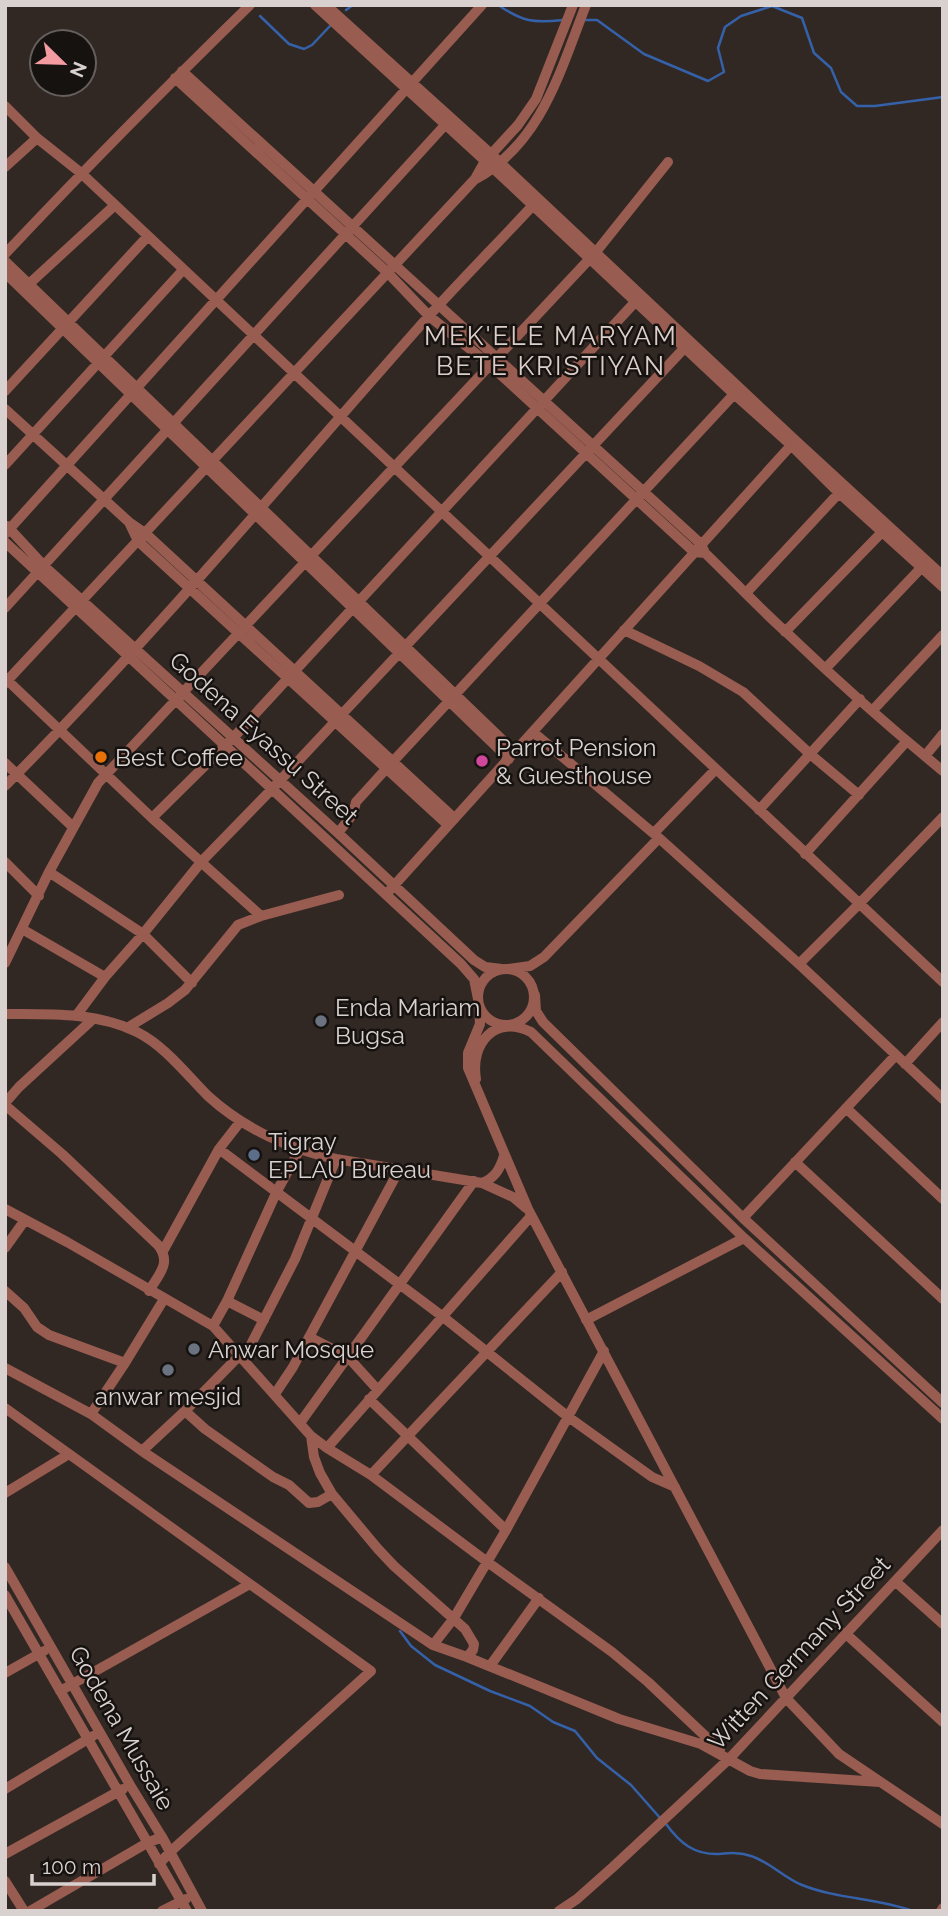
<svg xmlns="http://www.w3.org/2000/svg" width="948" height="1916" font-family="Raleway,sans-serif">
  <rect width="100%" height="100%" fill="#312824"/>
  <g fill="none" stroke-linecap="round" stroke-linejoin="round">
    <path stroke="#3561a9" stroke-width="2.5" d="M498,5C523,22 533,23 563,20
      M346,10L353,5
      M260,16L289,44L304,49L312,45L330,26
      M584,20H597L644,54L708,81L724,72L718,48L725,27L741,16L772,6L802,18L814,53L831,68L841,92L857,106H875L943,97
      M400,1631L411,1646L435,1665L490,1691L530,1706L553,1722L575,1731L597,1758L631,1785L661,1819
      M666,1824C680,1843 694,1855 719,1854C730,1853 740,1852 751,1856C770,1862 784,1878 802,1885C837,1899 877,1898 913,1911"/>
    <path stroke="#995c50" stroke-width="10" d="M315,5L494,169L734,394L791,445L839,493L943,587
      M326,5L491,154L796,441L943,576
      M182,71L701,544L705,553C732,579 758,607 786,632C836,680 889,727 943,771
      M175,78L388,273L429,316L490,365L694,552L705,553
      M5,106L37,138L81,173L943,982
      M5,167L37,138
      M476,179C542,142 560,71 586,5
      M5,254C85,169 167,86 250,5
      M5,261L515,752
      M5,273L509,759
      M29,284L115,205
      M5,391L148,236
      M5,409L129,522L145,533L454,818L448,825L138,541L129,522
      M5,465L183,270
      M7,526L44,566L338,833L474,960L485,967L502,969
      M5,534L482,5
      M5,542L461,964L474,979L478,999
      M746,593L839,493
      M5,608L445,125
      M624,630L699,666L743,692L810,754L859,795
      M785,632L885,529
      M826,668L922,567
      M5,678L152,818L261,916
      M5,683L475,179L485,161L518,125L536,99L573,5
      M873,710L943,635
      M533,732L659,838L799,964L943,1099
      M925,756L943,734
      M5,763L73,827
      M5,786C153,637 288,475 427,318C463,278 500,241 536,202
      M759,810L860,699
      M152,818L233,738L636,301
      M338,833L353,814L356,802L386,769L737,391
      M654,833L716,769
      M805,854L906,742
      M5,862L39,896
      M49,872L143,934L192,983
      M390,890L795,441
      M22,929L105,977
      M5,963L49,872L98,783L596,252L668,162
      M799,964L859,904L943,817
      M478 997a28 28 0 1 1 56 0a28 28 0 1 1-56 0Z
      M508,969L530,966L544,957L659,838
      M535,995L536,1011L543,1022L743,1218L943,1403
      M479,1005L480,1024L468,1053V1068L528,1209L786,1698L839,1754L943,1824
      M5,1014C49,1014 96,1012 137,1032C165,1046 186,1074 208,1096C243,1128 290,1150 336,1159L482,1183L513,1197L526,1208
      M76,1016L105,977L143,934L202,861L272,789L690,342
      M127,1028L168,1003L185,990L238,925L261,916L339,895
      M905,1064L943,1022
      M476,1079C470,1043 495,1014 531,1032L744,1238L943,1419
      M5,1103L19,1087L93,1019
      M5,1105L62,1154L158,1245C172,1263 159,1274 149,1291
      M846,1108L943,1199
      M219,1149L442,1316L567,1416L652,1477L675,1487
      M795,1162L943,1299
      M482,1183C495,1178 500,1169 504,1156
      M5,1209L67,1242L213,1326L311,1436L327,1448L371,1475L486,1561L612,1652L648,1682L720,1750
      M743,1218L896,1055
      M5,1248L25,1220
      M163,1251L219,1149L240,1122
      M5,1291L24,1308L37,1327L49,1335L125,1363
      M227,1301L264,1320
      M586,1320L744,1238
      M213,1326L227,1301L277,1191L300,1149
      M309,1337L348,1357L377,1389
      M243,1360L295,1259L336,1159
      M5,1368L91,1414L142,1451L433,1645L467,1657L619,1719L701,1744L750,1771L760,1774L880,1782
      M275,1394L293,1367L399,1170
      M369,1399L506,1530
      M5,1408L371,1671L170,1852L159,1864
      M185,1411L205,1429L273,1477L289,1485L309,1503L318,1502L332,1494
      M91,1414L125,1363L164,1299
      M300,1423L474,1181
      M311,1436L314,1457L320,1473L332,1494L378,1549L394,1566L465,1629L474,1644L473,1650L467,1657
      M327,1448L531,1216
      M142,1451L185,1411L239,1356
      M371,1475L562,1272
      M5,1493L69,1454
      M5,1567L130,1785L162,1837L202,1911
      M895,1581L943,1624
      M5,1595L187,1911
      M845,1633L943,1722
      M433,1645L454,1618L506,1530L604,1351
      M490,1666L539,1598
      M5,1673L44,1651
      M60,1691L250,1584
      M5,1789L93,1736
      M5,1854L123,1789
      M5,1881L24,1911
      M30,1911L147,1843L162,1837
      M162,1911L186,1899
      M559,1911L577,1899L613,1867L729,1759L943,1530
      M941,1911L943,1908"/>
  </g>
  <circle fill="#e8710a" stroke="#161210" stroke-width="2.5" cx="101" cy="757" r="7"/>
  <circle fill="#d1479c" stroke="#161210" stroke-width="2.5" cx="482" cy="761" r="7"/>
  <g fill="#6b7280" stroke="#161210" stroke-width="2.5">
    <circle cx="321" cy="1021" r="7"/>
    <circle cx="194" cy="1349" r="7"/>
    <circle cx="168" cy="1370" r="7"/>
  </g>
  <circle fill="#5c6f8a" stroke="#161210" stroke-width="2.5" cx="254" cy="1155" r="7"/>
  <g text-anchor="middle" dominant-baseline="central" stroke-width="5" stroke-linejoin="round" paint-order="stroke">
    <g font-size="24" fill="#d8d1cf" stroke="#161210">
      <text transform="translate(264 738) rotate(42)">Godena Eyassu Street</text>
      <text transform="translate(799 1653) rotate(-47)">Witten Germany Street</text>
      <text transform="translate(122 1728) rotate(60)">Godena Mussaie</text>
    </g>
    <g font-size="24" fill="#d8d1cf" stroke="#161210" text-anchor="start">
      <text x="496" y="747">Parrot Pension<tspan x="496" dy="28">&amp; Guesthouse</tspan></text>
      <text x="115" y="757">Best Coffee</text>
      <text x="335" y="1007">Enda Mariam<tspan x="335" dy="28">Bugsa</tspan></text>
      <text x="268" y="1141">Tigray<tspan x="268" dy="28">EPLAU Bureau</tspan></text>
      <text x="208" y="1349">Anwar Mosque</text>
      <text x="168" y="1396" text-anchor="middle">anwar mesjid</text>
    </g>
    <g font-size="26" letter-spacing="2" fill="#dbcec9" stroke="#161210">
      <text x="551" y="336">MEK'ELE MARYAM<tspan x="551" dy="30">BETE KRISTIYAN</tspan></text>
    </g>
  </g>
  <rect width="948" height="1916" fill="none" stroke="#d8d1cf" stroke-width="14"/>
  <g transform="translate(63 63) rotate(113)"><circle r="33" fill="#161210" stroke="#645e5c" stroke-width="2"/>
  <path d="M0-5L12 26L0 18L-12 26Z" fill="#f49aa1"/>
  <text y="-10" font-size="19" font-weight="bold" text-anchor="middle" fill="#d8d1cf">N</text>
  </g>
  <path d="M32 1874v10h122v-10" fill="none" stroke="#d8d1cf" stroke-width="3.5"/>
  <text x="42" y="1874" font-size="21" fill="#d8d1cf" stroke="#161210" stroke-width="5" paint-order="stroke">100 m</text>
</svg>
